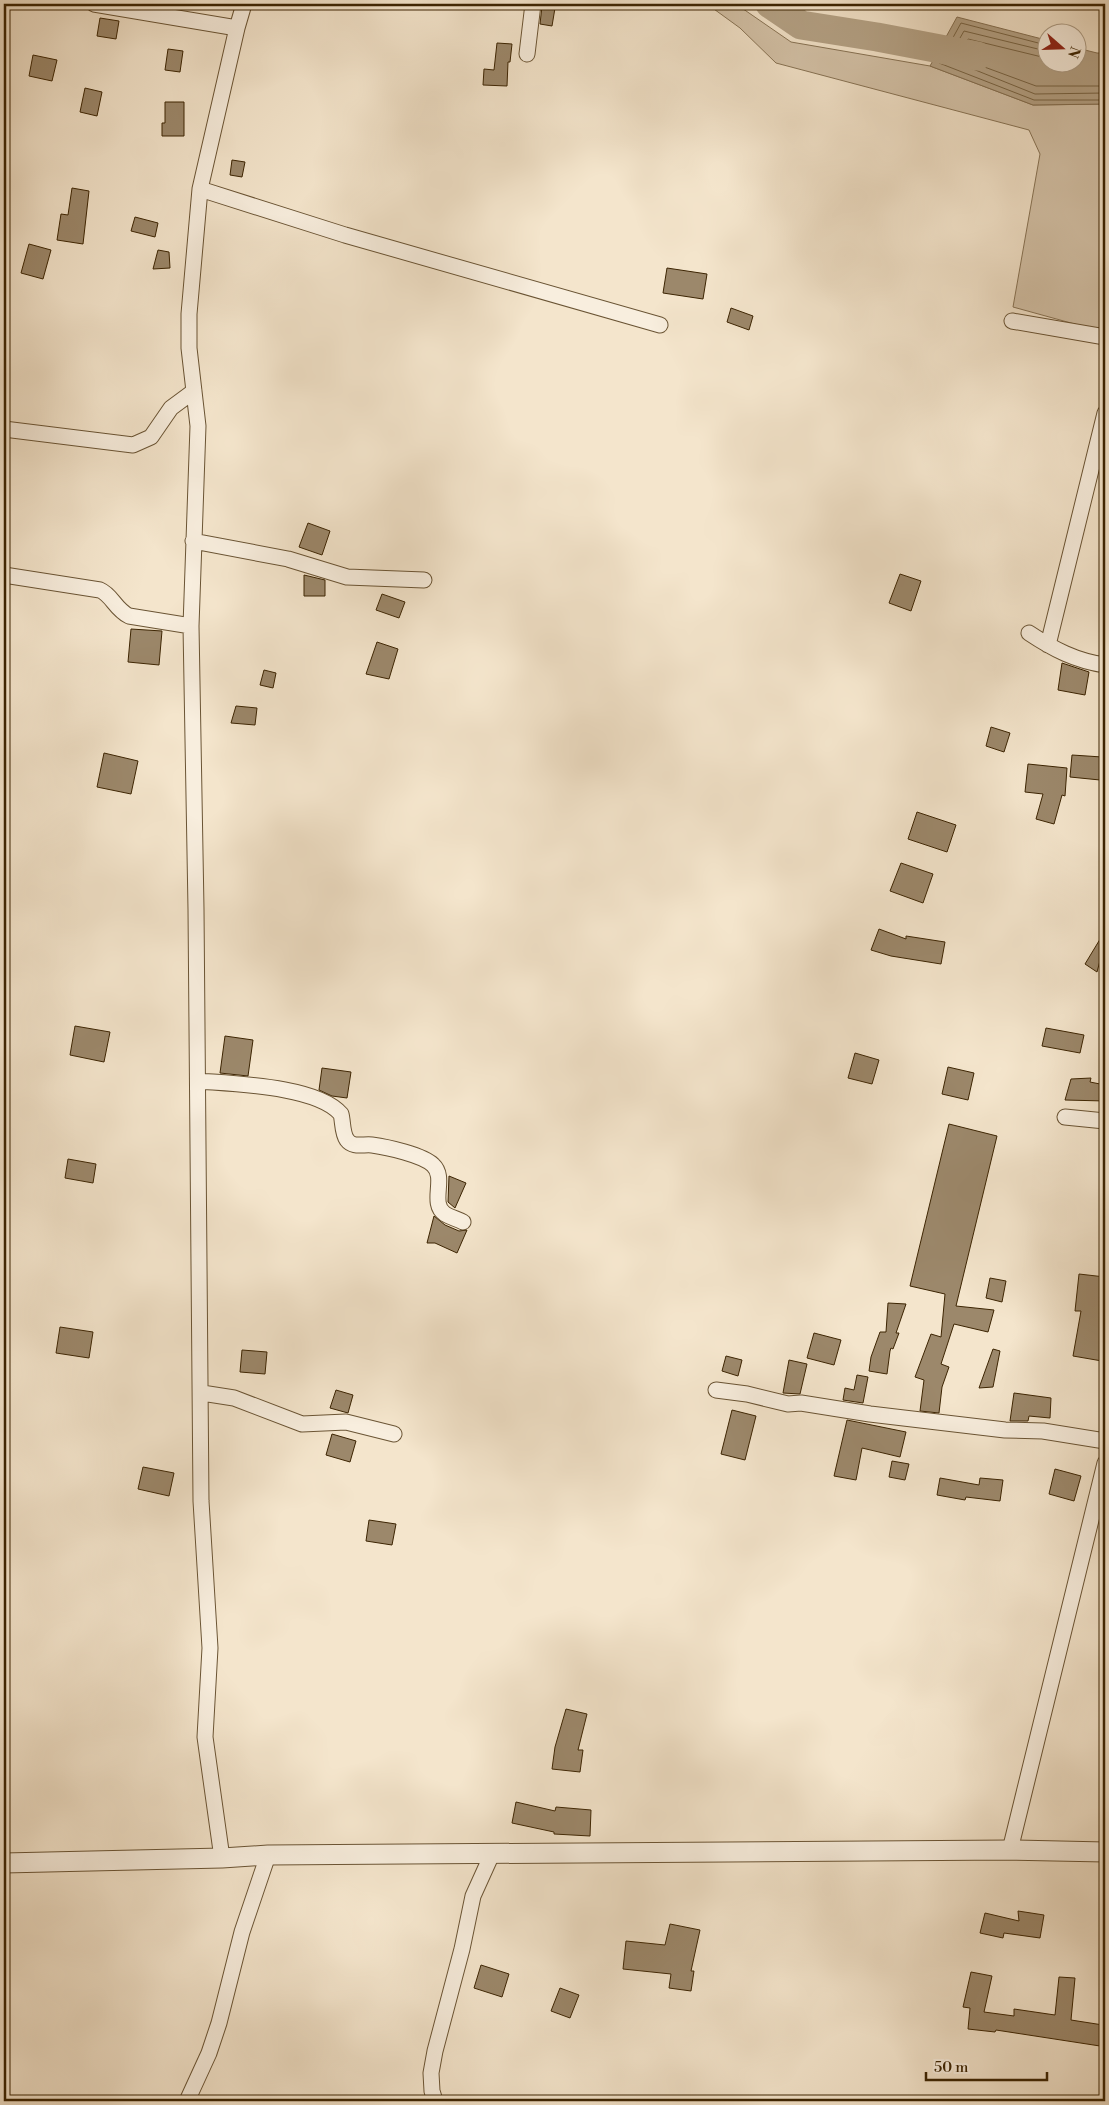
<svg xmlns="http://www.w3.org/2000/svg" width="1109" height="2105" font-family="'Libre Bodoni',serif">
  <rect width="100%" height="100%" fill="#f4e5cc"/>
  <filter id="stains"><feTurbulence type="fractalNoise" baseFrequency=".004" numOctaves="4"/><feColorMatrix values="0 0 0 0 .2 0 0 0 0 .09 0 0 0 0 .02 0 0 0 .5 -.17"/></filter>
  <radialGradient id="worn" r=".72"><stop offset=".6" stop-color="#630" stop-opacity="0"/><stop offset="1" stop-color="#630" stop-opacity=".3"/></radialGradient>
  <path fill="#d5c4aa" stroke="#887456" d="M707,4H736L791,42L930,66L1033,105L1105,104V283L1100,331L1013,307L1040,154L1029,130L776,63L740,28Z"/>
  <path fill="#b5a387" stroke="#857052" d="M957,17L1046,40V62H1076L1077,48L1097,53H1105V104L1033,105L930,66Z"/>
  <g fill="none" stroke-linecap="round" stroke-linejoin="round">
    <path stroke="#786444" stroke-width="1" d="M1046,45L961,23L939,63L1034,100H1105
      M1046,51L964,31L948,59L1035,94L1105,93
      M1046,58L968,39L958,55L960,58L1036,86H1105"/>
    <path stroke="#b5a387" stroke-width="29" d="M770,4L801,25L877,37L977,56"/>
  </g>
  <path fill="#9c886b" stroke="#3c2402" d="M542,6L555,8L552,26L540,24Z
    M100,18L119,21L116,39L97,36Z
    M497,43L512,44L510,62H508L507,86L483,85L484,69L494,70Z
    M168,49L183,51L180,72L165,70Z
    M33,55L57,60L52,81L29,76Z
    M85,88L102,92L97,116L80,112Z
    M165,102H184V136H162V123H165Z
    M232,160L245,162L242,177L230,175Z
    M72,188L89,191L83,244L57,240L61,214L68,215Z
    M135,217L158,223L155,237L131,231Z
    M29,244L51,250L43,279L21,273Z
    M158,250L169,252L170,268L153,269Z
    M667,268L707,274L703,299L663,293Z
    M731,308L753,316L749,330L727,322Z
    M308,523L330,531L322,555L299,547Z
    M900,574L921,581L911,611L889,603Z
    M304,575L325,580V596H304Z
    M382,594L405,602L399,618L376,610Z
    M131,629L162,631L159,665L128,662Z
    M377,642L398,649L389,679L366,674Z
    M1062,663L1089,672L1085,695L1058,690Z
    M264,670L276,673L273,688L260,685Z
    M236,706L257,708L255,725L231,723Z
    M991,727L1010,733L1004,752L986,746Z
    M104,753L138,761L131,794L97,787Z
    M1072,755L1102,757L1100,780L1070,777Z
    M1028,764L1067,768L1065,796L1062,795L1054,824L1036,819L1043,794L1025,792Z
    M917,812L956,825L947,852L908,839Z
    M901,863L933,874L923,903L890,891Z
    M879,929L906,939V936L945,942L941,964L891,956L871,950Z
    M1105,931V942L1097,972L1085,964Z
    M75,1026L110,1032L104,1062L70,1055Z
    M1046,1028L1084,1035L1080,1053L1042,1046Z
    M225,1036L253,1040L248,1076L220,1073Z
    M855,1053L879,1060L872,1084L848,1078Z
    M948,1067L974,1073L968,1100L942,1094Z
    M322,1068L351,1072L347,1098L332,1096L319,1090Z
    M1091,1078L1090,1082L1105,1085V1101L1065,1100L1071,1079Z
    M949,1124L997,1136L956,1306L994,1310L988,1332L954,1324L941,1364L949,1367L942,1387L939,1413L920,1411L924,1380L915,1377L931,1334L941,1337L945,1294L910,1286Z
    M68,1159L96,1164L93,1183L65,1178Z
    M449,1176L466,1183L455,1208L448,1202Z
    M434,1216L445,1225L459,1231L467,1230L457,1253L435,1243H427Z
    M1079,1274L1105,1277V1342L1102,1361L1073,1356L1081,1311H1075Z
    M990,1278L1006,1281L1002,1302L986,1298Z
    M888,1303L906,1304L896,1333H899L893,1349L891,1348L890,1351L887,1374L869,1371L871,1357L880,1332H886Z
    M60,1327L93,1332L89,1358L56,1353Z
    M814,1333L841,1340L834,1365L807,1358Z
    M993,1349L1000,1351L993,1387L979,1388Z
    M242,1350L267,1352L265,1374L240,1372Z
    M726,1356L742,1360L738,1376L722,1371Z
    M789,1360L807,1364L800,1394L783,1393Z
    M857,1375L868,1377L863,1403L843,1400L845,1388L854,1390Z
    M336,1390L353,1395L348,1413L330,1408Z
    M1014,1393L1051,1398L1050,1418L1029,1416L1028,1421H1010Z
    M732,1410L756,1416L745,1460L721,1454Z
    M847,1420L906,1432L900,1457L862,1448L856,1480L834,1476Z
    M332,1434L356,1441L350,1462L326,1455Z
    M892,1461L909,1464L905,1480L889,1477Z
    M143,1467L174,1473L169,1496L138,1489Z
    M1055,1469L1081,1476L1074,1501L1049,1494Z
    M940,1478L979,1485L980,1478L1003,1480L1000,1501L966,1497L965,1500L937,1495Z
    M369,1520L396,1524L392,1545L366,1541Z
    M566,1709L587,1714L578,1750H583L580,1772L552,1769L555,1747Z
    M516,1802L555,1811L556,1807L591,1810L590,1836L554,1834V1832L512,1823Z
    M1018,1911L1044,1915L1040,1938L1004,1933L1003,1938L980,1933L985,1913L1019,1921Z
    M670,1924L700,1930L691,1971H694L691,1991L669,1988L671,1974L623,1969L626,1941L665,1945Z
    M481,1965L509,1974L502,1997L474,1988Z
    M971,1972L992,1976L984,2012L1014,2016V2009L1055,2015L1059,1977L1075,1978L1071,2020L1103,2025L1100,2046L996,2030L995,2032L968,2029L970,2008L963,2007Z
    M560,1988L579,1995L570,2018L551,2011Z"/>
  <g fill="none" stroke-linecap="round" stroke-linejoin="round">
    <g stroke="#6a5434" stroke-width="17">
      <path id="minor" d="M94,4L237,28
        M527,54L533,4
        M200,189L345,235L660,325
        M1012,321L1105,337
        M4,429L133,445L151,437L171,408L194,391
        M193,541L288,559L347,577L424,580
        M4,575L100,590C112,595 115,609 129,616L191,626
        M1029,633C1053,649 1076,661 1105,665
        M1048,645L1105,413
        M198,1081C235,1084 317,1086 341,1114C343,1121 342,1133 347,1140C353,1148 363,1144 372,1145C387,1147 423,1155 433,1165C447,1178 429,1203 445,1214C450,1217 457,1219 463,1222
        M1065,1117L1105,1121
        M716,1390L747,1394L788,1404L801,1403L870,1414L1005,1430L1043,1431L1105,1441
        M202,1393L234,1398L302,1424L346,1422L394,1434
        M1010,1850L1105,1463
        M222,1858L205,1737L210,1648L201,1501L196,909L191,626L198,426L189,348V314L200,189L237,28L244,4
        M187,2101L209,2053L219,2023L242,1932L268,1855
        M435,2101L432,2091L431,2073L435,2051L462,1949L473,1896L492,1854"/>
    </g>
    <g stroke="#6a5434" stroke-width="21">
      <path id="tertiary" d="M4,1863L222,1858L268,1855L1010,1850L1105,1852"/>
    </g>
    <use href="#minor" stroke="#f8eede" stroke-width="15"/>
    <use href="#tertiary" stroke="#f8eede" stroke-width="19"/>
  </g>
  <rect width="1109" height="2105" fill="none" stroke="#f4e5cc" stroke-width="20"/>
  <rect x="5" y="5" width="1099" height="2095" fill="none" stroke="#3c2402" stroke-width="2.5"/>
  <rect x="10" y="10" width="1089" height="2085" fill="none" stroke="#3c2402"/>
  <g transform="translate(1062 48) rotate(110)"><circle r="24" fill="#f8eede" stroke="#ad9d86"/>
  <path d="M0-4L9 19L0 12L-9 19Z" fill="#8f2418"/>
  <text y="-8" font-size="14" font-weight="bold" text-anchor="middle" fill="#3c2402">N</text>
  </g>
  <path d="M926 2072v8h121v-8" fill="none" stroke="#3c2402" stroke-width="2.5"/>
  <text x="934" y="2072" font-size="15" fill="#3c2402" stroke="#f8eede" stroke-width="4" paint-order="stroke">50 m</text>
  <rect width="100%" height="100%" filter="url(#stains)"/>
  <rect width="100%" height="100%" fill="url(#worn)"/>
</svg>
